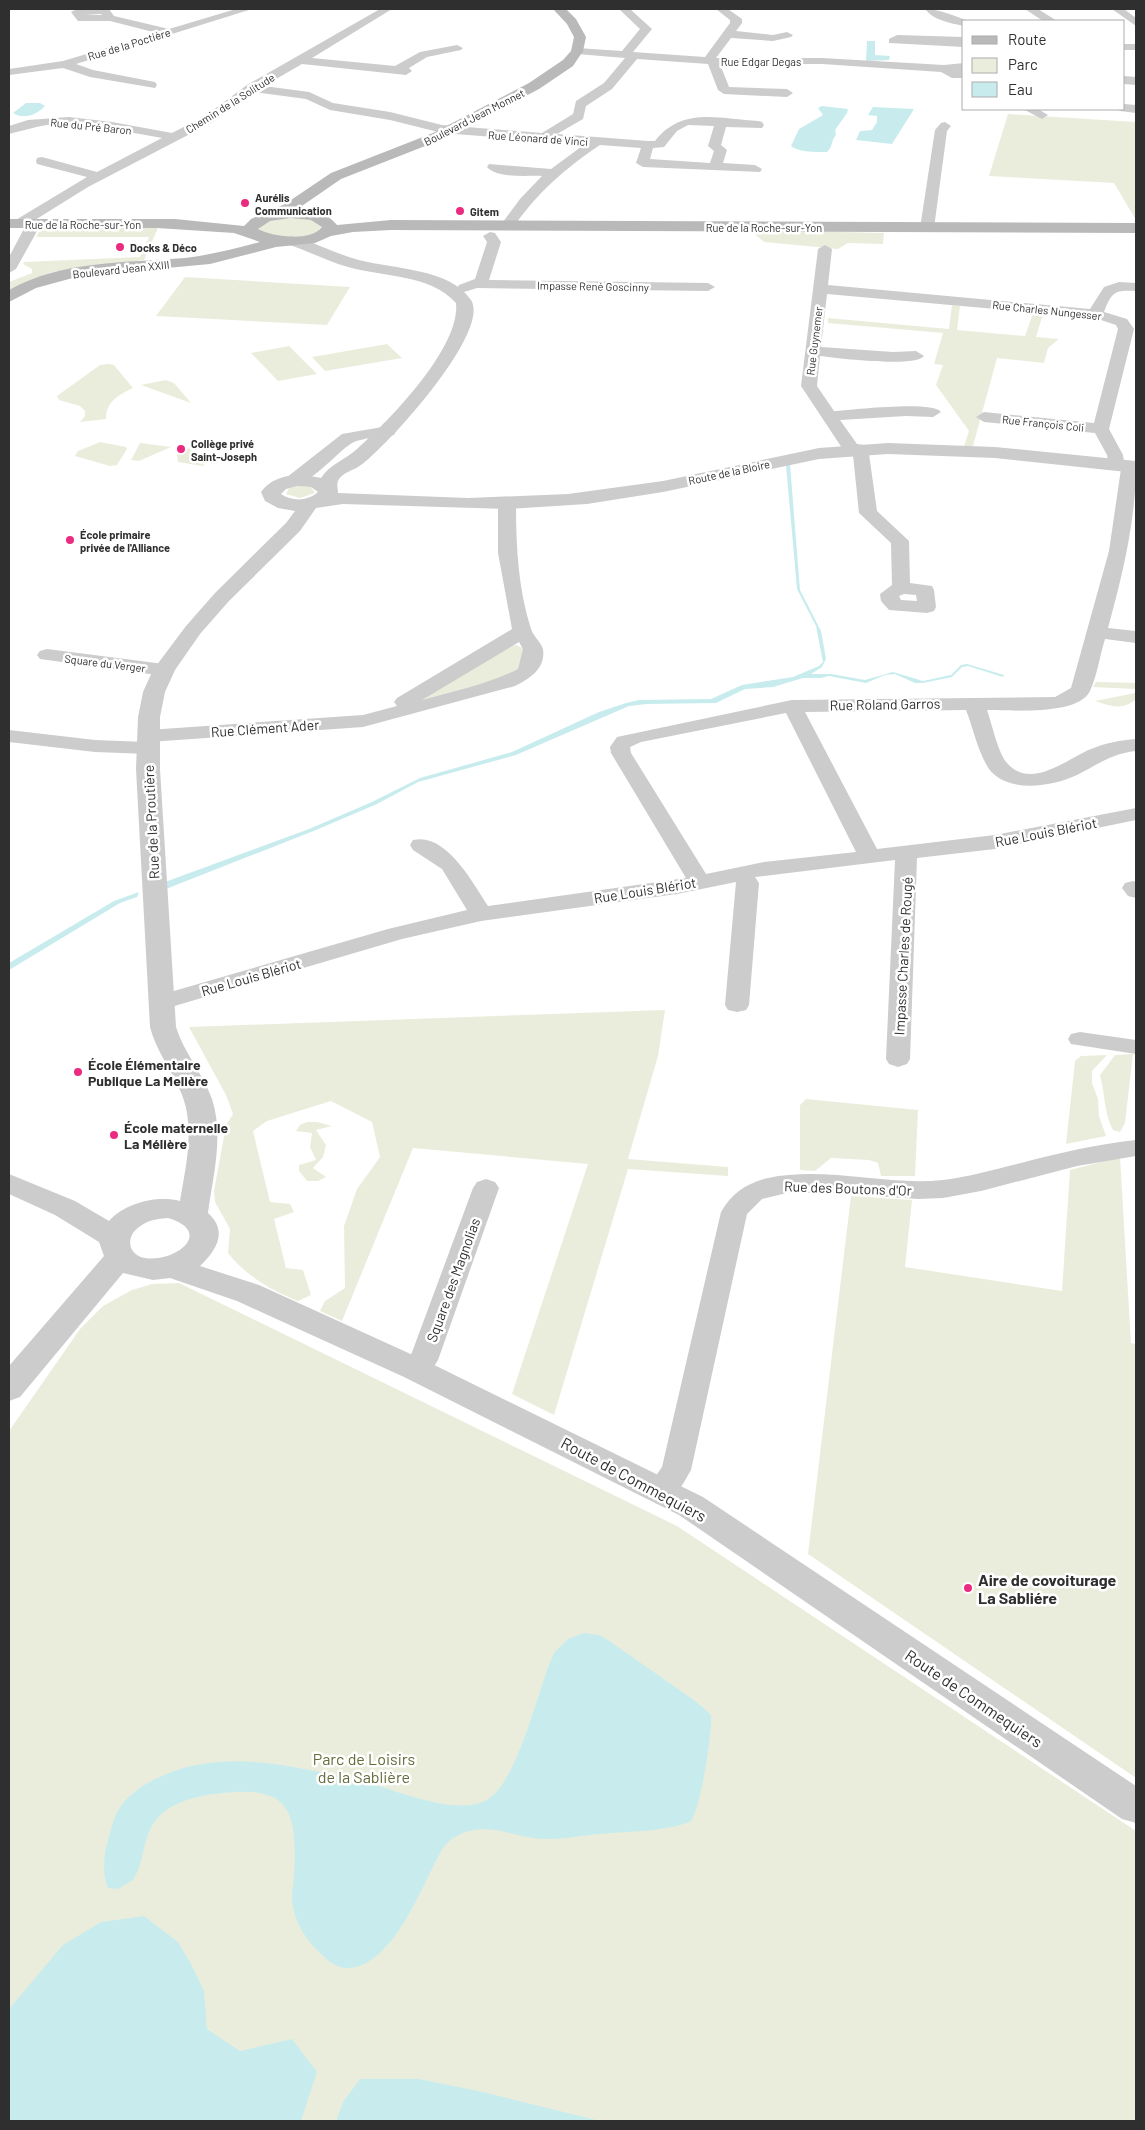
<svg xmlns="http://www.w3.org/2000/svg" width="1145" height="2130" font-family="Barlow,sans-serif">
  <rect width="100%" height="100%" fill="#fff"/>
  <path fill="#ebeddc" d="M1008,114L1136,122V220L1114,183L989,176Z
    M278,218H309L322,226L321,228C304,244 278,237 259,231V225Z
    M57,227L158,228L144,260L52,272L9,290V282L32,273V269L23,264L24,262L140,257L149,237H36L39,232Z
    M750,230L884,233L883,244L848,243L838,249L764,242Z
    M185,277L350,287L327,325L156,316Z
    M952,305L960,306L957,330L1025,336L1033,313L1043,314L1036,337L1059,339L1048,348L1044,363L997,358L973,446H964L969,431L936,385L943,365L934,364L943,333L828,323V318L949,329Z
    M387,344L402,358L325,371L312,357Z
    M289,346L317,374L278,381L251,353Z
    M109,364L114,365L133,388C118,395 106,402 106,419L80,422L85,416V411L80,406L59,400L57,396L100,365Z
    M166,380L174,383L191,403L141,385Z
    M100,442L126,447L127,449L117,465L110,466L75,456L78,451Z
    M140,443L171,447L139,461L131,460Z
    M189,448L204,465L203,466L178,462L177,454Z
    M297,486L311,487L315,493L300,498L286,494L289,488Z
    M516,645L527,650L519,671L494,684L421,700L510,646Z
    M1096,682L1136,683V699C1123,711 1110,706 1095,701L1135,693V689L1093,687Z
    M665,1010L658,1056L628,1159L728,1167V1176L628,1169L554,1415L512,1394L588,1164L413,1148L342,1321L320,1311L325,1301L345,1288L344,1226L357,1189L380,1157L372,1122L331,1101L267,1121L253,1131L270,1202L290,1204L294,1212L274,1219L286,1268L303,1270L311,1295L298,1301C271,1290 246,1276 228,1253L230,1229L215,1202L214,1191L226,1125L233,1114L226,1095L189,1027Z
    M1133,1054L1125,1123L1120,1132L1113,1130C1104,1115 1105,1093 1100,1075L1115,1055Z
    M1107,1055L1092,1071V1083L1098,1099L1099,1116L1106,1136L1066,1144L1075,1061L1081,1056Z
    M806,1099L918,1110L915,1176H881L878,1163L869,1160L831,1158L815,1171L800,1170V1105Z
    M307,1122H317L332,1126L316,1130L326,1145L323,1157L313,1168L326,1177L318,1181H307L299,1171V1165L316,1160L310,1147L312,1133L296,1131L300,1125Z
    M1120,1157L1131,1343L1136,1344V1778L808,1554L851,1196L912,1200L905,1267L1062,1291L1070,1170Z
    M179,1283L677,1526L1136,1831V2121H9V1431L80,1329L103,1306L132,1290L152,1284Z"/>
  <path fill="#c8eced" d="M867,41H875V55L890,56L889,60L866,61Z
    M26,103H40L45,106C36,115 24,120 13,113Z
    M822,106L848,109L847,113L835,130L836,135C831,140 833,147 827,152C817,152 800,153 791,146L799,129L823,115L818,108Z
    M873,107L914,109L892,144L856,140L860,131L872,130L877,122V116L868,115Z
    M790,464L800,590L821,631L826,659L822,667L811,674H831L865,680L893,672L923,681L951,675L961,665L967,664L1004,675L1003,677L968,666L962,667L952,677L923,683H915L895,674L885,675L866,683L829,676L821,678H803L773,687L745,689L716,703L647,704L629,706L516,755L418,782L377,804L316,830L166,889L165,882L309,829L372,802L420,778L512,752L599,712L626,703L639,700L711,699L742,685L793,677L819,666L823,662L816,626L797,589L786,465Z
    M139,892L137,897L120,903L9,970V963L114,901Z
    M584,1633L599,1635L608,1640L698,1703L711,1715C713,1729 700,1814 690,1822C662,1832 630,1831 601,1834C584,1835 566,1839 549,1839C517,1840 488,1819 457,1836C442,1843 437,1860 429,1875C414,1905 387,1967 348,1968C335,1969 325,1958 317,1950C303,1936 294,1920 292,1900C291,1892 294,1884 294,1876C297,1815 293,1785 223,1793C200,1795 171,1801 156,1820C142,1837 145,1862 133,1880L118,1889L108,1888C99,1867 107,1843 113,1822C121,1798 141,1785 164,1775C201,1759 243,1759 282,1765C313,1770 345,1777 375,1785C403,1793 461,1817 488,1799C519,1780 538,1687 554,1653L568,1639Z
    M144,1916L178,1942L191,1964L204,1991L207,2029L240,2051L292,2039L317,2072L301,2121H9V2009L63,1945L101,1922Z
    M360,2079H419L483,2092L600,2121H336L343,2102Z"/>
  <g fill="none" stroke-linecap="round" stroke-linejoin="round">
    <path fill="#ccc" fill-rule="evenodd" d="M77,9H109L114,16L169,29L236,9H252L76,64L93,70L155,82L157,85L155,88L90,77L63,68L9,75V69L63,61L157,33L110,21H78L71,12ZM101,14L102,15H85Z
      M380,9H392L312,58L395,66L420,52L457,45L463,48L461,50L427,57L409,68L412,71L406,75L302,64L264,86L309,92L333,103L390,112L442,125L542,133L573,114L576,101L604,83L625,58L577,54L571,51L577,48L622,51L640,29L619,9H630L652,29L633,52L705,57L730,23V20L716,9H728L742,19V23L736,31L773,35L787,32L793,35L791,37L773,41L731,38L716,58H822L944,65L964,63V78H952L941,72L822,64H720L729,87L787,89L793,93L787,97L724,94L718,90L708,64L637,59L612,89L586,106L583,119L557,134L648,141H655C682,106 720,119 758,121L762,122L764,125L762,128L726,127L721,145L727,150L723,163L755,165L762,169L760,172L643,167L636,163L641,148L600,145C565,168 536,194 512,229L507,230L500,226L520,199L542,176C527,175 498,179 487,167L489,164L551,169L585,144L442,133L390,120L330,110L306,99L254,92L213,122L88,187L35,220L41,224L16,269L9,273V257L26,225L19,228L14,227L12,224L14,221L87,177L37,164L36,161L37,158L42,157L97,172L162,138C124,131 85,122 47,125C34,127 22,131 9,134V126L28,120L69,117L112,122L172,133L205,116L247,85ZM688,125L714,126L708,146L714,151L710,163L650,159L653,148L664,147L677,131Z
      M925,9C939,9 955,16 968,21H964V26C950,23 933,20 925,9Z
      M1025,9H1038L1057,21H1043Z
      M1112,9H1124L1136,18V26Z
      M897,35L964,37V47L889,43V39Z
      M1124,44H1136V50H1124Z
      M1124,76L1136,77V85L1124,84Z
      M1124,104L1136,105V113L1120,111L1118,109H1124Z
      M1023,109H1038L1048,115L1042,119Z
      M945,122L951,126L947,131L934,228L927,232L920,228L935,130L941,123Z
      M490,232L495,233L501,242L489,280L708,283L715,287L708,291L477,288L464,292L459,291L457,288L459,285L475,279L487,242L483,236Z
      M825,245L832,249L828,285L1090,309L1104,287L1119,282L1136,283V291C1115,290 1112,291 1104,312L1127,319L1134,329L1109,429L1123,455L1124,462L1136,463C1136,520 1123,573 1108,628L1136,631V643L1105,639C1100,655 1097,676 1090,691C1078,716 1010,710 987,710C992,724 998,753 1007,763C1031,791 1068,758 1091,749C1105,743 1121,740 1136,739V751C1110,754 1099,764 1077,775C1052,787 1002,795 986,764C977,748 973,728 966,710L805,712L877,849L995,835L1136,808V820L995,849L917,858L910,1059L907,1064L898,1067L889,1064L886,1059L895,860L755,877L759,883L749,1005L746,1010L737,1012L728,1010L725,1005L736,882L677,894L481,921L402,939L171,1007L162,1009L153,1007L150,1002L153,997L388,929L467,910L442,869L413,850L410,845L413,840C446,832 473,883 488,906L686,878L611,753L610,747L617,737L792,700L1055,697L1071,688L1109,551L1121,469H1110L1107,455L1095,433L984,422L976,417L984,412L1094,423L1118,329L1116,325L1095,318L827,294L821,347L893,352L916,351L924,356C915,368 837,358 820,356L817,386L834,411C851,410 933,400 941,412L933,417L906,416L840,420L857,444L864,445L869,454L877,511L909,541L910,583L932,586L934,590L936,607L934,611L927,613L889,610L881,601L880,594L892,585L891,543L859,513L853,455L846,454L801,386L818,249ZM904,594L916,595L917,601L901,600L899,596ZM786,713L856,852L764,862L706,874L631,753L630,747L641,742Z
      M388,426L394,427L396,431L394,435C382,438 363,437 352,443C334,454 308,490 285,485L282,481L342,434Z
      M507,498L513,499L516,503C516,546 518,588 531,629C533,636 541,642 543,649C546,669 529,679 515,686L363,727L149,742L155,744L158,748L155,752L148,754L95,752L9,742V730L95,740L146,742L141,740L138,736L141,732L148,730L363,715L397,706L394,702L397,698L512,629L498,553V503L501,499ZM519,642L523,649L518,669C488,684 455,691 422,700Z
      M47,649L164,664L171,666L174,670L171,674L164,676L40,659L37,655L40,651Z
      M1133,881L1136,882V898L1128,896L1122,888L1125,883Z
      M1080,1032L1136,1040V1054L1071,1044L1068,1039L1071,1034Z
      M1136,1140V1156L1077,1166L981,1191L943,1198L918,1199L832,1193H787L762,1199L747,1214L691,1470C681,1488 673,1505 650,1498L646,1490L662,1467L721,1212C732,1193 747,1183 768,1178C826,1166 885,1186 943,1180C969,1177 995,1169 1021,1163C1059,1153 1097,1144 1136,1140Z
      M486,1179L495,1182L499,1188L438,1360C430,1374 421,1381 405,1376L400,1369L411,1355L473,1188L477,1182Z"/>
    <path fill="#ccc" fill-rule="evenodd" d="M291,236C315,242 336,254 359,260C392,269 450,268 471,300C490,330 401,429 379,449C372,455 366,462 358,467C353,470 343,473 339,479C336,484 338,488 338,493L468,498L568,494L663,481L819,448L888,443L995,447L1136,461V473L995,458L888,454L819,459L663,492L587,504L508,509L343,504L316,508L300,531L229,601L200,634L175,670L165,692L160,717V769L176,1027C184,1053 203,1074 212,1099C224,1136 213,1176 208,1213C228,1231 217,1250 200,1266L259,1285L426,1361L703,1497L1136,1786V1823L1122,1819L679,1515L404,1377L237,1301L170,1278L153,1280L123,1273L20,1397L9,1401V1366L104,1256L99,1242L55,1215L9,1194V1174L75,1201L109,1221C125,1203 157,1195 180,1201C186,1165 196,1125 180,1090C170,1068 156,1050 150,1027L136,769L138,717L143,692L153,670L186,626L215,593L286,523L295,511L278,508L265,501L261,492C274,473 301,473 321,478C330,464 345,460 357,449C389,421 461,347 456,303C430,274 383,277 348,267C326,261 307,250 286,244L283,241L286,238ZM297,486L311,487L318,492C308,501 293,502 281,494L286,489ZM168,1218C215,1232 175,1263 145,1258C128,1255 125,1237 139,1227C148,1220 157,1219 168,1218Z"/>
    <path fill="#b9b9b9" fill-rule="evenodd" d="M553,9H566L576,19L586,37L583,51L573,66L539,89L443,139L341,179L296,210C312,210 328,213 337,225L391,220L1136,223V233L391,230L353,232L331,236L315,243L276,247L210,264L80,276L36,288L9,302V290C63,260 125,263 185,258C210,255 235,249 260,242L234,233L157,228H9V219H175L244,226L251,219L285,204L331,173L433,133L529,83L563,60L571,51L574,37L567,24ZM290,218L311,220L322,227C310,242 273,237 258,229L270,221Z"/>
  </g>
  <g fill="#eb2b80" stroke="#fff" stroke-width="2">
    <circle cx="245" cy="203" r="5"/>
    <circle cx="460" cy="211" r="5"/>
    <circle cx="120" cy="247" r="5"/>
    <circle cx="181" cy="449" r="5"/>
    <circle cx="70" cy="540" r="5"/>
    <circle cx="78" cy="1072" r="5"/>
    <circle cx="114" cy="1135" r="5"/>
    <circle cx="968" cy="1588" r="5"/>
  </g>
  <g text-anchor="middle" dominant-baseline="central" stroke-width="5" stroke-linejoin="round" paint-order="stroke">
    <g font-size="11" fill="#2f2f2f" stroke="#fff">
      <text transform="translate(129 44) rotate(-17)">Rue de la Poctière</text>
      <text x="761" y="61">Rue Edgar Degas</text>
      <text transform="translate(230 103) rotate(-32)">Chemin de la Solitude</text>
      <text transform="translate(474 117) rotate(-27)">Boulevard Jean Monnet</text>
      <text transform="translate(91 126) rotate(6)">Rue du Pré Baron</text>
      <text transform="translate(538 138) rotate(4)">Rue Léonard de Vinci</text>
      <text x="83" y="224">Rue de la Roche-sur-Yon</text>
      <text x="764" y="227">Rue de la Roche-sur-Yon</text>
      <text transform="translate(121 269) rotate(-6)">Boulevard Jean XXIII</text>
      <text transform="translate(593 286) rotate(1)">Impasse René Goscinny</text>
      <text transform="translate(1047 310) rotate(6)">Rue Charles Nungesser</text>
      <text transform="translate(814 341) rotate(-83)">Rue Guynemer</text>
      <text transform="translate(1043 423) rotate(6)">Rue François Coli</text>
      <text transform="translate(729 472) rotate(-12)">Route de la Bloire</text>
      <text transform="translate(105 663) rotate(7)">Square du Verger</text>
    </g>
    <g font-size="11" font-weight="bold" fill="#2f2f2f" stroke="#fff" text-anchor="start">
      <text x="255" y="197">Aurélis<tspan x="255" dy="13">Communication</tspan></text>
      <text x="470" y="211">Gitem</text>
      <text x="130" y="247">Docks &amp; Déco</text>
      <text x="191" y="443">Collège privé<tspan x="191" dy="13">Saint-Joseph</tspan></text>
      <text x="80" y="534">École primaire<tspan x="80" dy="13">privée de l'Alliance</tspan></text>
    </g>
    <g font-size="14" fill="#2f2f2f" stroke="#fff">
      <text transform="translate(885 704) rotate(-1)">Rue Roland Garros</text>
      <text transform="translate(265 728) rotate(-4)">Rue Clément Ader</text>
      <text transform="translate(151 822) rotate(-93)">Rue de la Proutière</text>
      <text transform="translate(1046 832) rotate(-11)">Rue Louis Blériot</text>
      <text transform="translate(645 890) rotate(-9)">Rue Louis Blériot</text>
      <text transform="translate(903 956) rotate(-87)">Impasse Charles de Rougé</text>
      <text transform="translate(251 977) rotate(-16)">Rue Louis Blériot</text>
      <text transform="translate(848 1188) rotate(2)">Rue des Boutons d'Or</text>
      <text transform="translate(453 1280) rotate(-70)">Square des Magnolias</text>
    </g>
    <g font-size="14" font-weight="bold" fill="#2f2f2f" stroke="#fff" text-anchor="start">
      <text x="88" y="1064">École Élémentaire<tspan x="88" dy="16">Publique La Melière</tspan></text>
      <text x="124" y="1127">École maternelle<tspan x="124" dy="16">La Mélière</tspan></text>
    </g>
    <g font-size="16" fill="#2f2f2f" stroke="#fff">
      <text transform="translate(634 1479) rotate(28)">Route de Commequiers</text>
      <text transform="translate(974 1698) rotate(34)">Route de Commequiers</text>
    </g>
    <g font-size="16" font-weight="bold" fill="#2f2f2f" stroke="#fff" text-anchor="start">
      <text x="978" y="1579">Aire de covoiturage<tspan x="978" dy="18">La Sabliére</tspan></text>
    </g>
    <g font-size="16" fill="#646c3a" stroke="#fff">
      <text x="364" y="1758">Parc de Loisirs<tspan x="364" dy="18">de la Sablière</tspan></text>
    </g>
  </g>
  <rect width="1145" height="2130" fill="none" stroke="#2f2f2f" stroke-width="20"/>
  <rect x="962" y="20" width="162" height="90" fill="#ffffff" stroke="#acacac"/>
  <rect x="972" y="36" width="25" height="8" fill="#b9b9b9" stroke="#acacac"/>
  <text x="1008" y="45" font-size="15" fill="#2f2f2f">Route</text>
  <rect x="972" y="58" width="25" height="15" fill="#ebeddc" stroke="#acacac"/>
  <text x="1008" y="70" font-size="15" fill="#2f2f2f">Parc</text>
  <rect x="972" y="82" width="25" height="15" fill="#c8eced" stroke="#acacac"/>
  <text x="1008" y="95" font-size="15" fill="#2f2f2f">Eau</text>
</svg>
